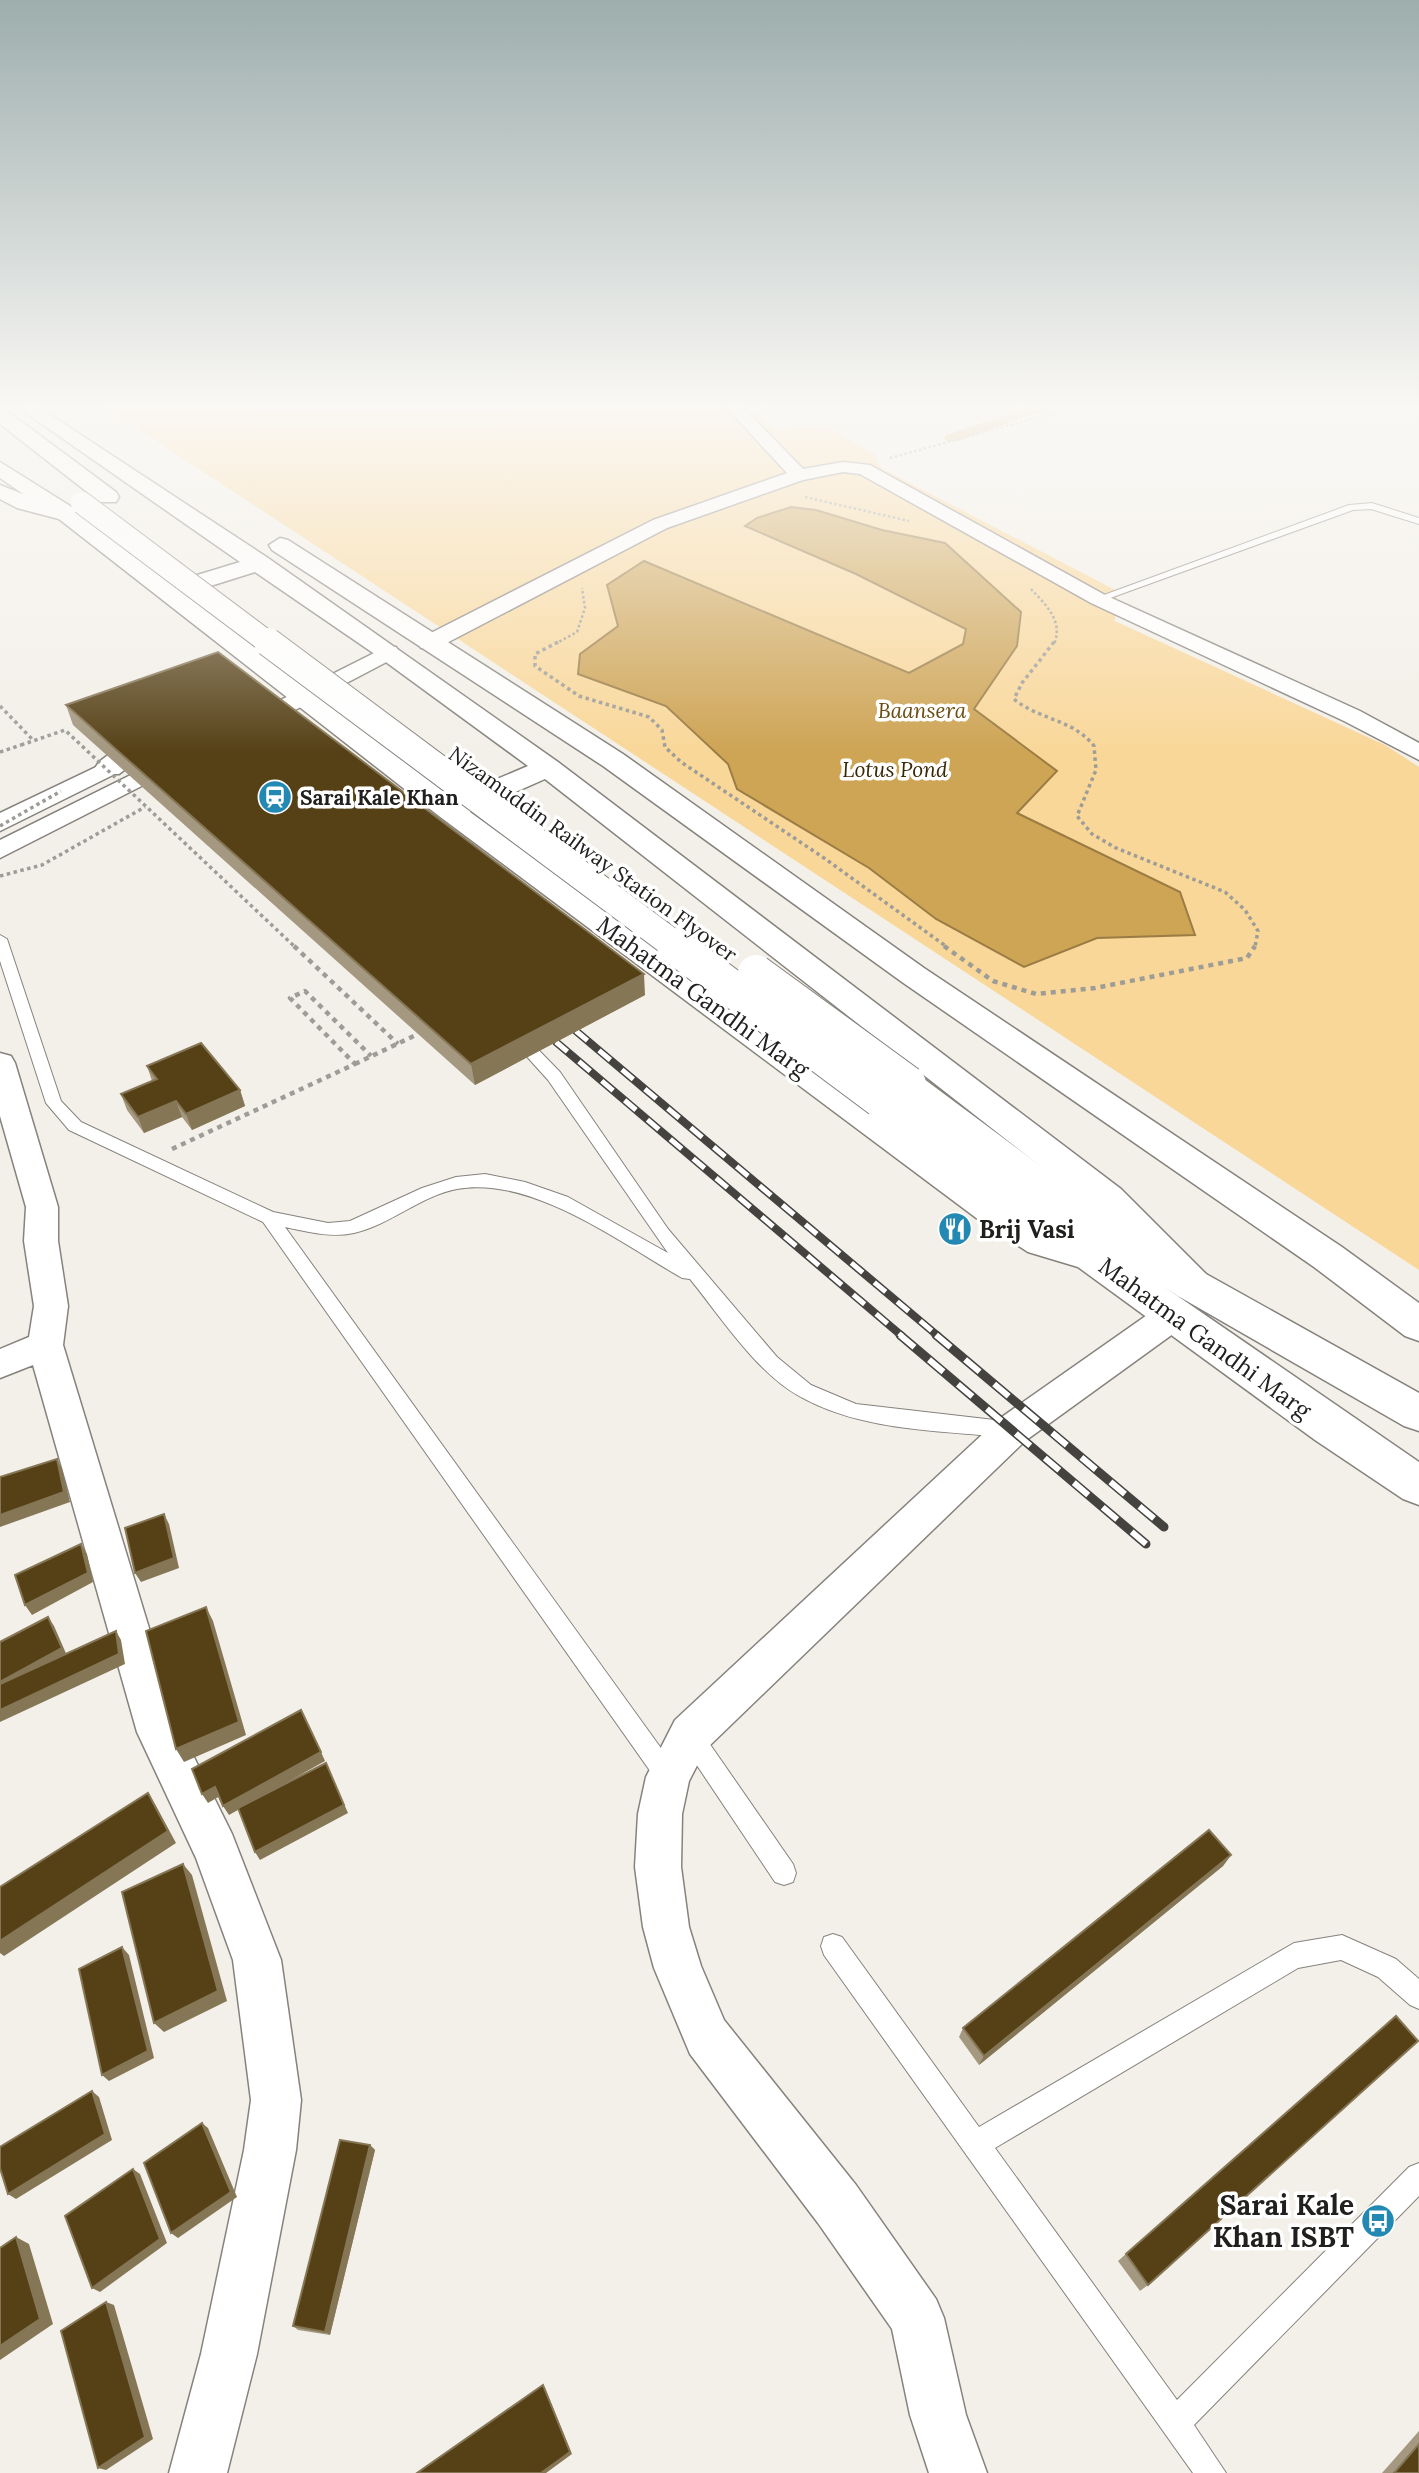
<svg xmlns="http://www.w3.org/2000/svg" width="1419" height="2473" font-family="Lora,serif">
  <rect width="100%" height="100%" fill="#f3f0e9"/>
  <path fill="#f9d799" d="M103,406H746L778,430L823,423L875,455L881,468L1117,591L1115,621L1385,745L1419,767V1270Z"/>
  <path fill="#cea455" stroke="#9a7c44" stroke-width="2" d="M791,507L816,510L882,530L945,543L1021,612L1017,646L974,709L1057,771L1017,813L1180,892L1195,935L1097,938L1024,967L936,919L869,868L737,789L728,764L666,706L578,674L580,654L618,626L607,585L644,561L909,673L963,644L966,629L856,574L745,526L757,518Z"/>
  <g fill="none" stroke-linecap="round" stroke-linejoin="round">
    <path fill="#cea455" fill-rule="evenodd" d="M1034,406H1056L958,441H946L944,438L946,435Z"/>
    <g stroke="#86827d" stroke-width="2">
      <path id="lane" d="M1372,503L1419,518V524L1371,509L1353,510L1102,601L1093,599L1349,505Z
        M0,935L7,939L61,1101L81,1122L273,1212L328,1223L350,1221L422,1188L456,1177L485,1174L525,1182L568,1197L668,1253L548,1080L511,1039L514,1035H524L560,1072L668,1229L777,1357L811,1385L856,1404L1012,1422L1019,1424L1022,1430L1019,1436L1012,1438C941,1430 862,1432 799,1396C757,1373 720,1316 690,1279L682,1278C621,1243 530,1175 457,1189C420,1196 390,1225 354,1233C331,1238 308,1232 285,1227L676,1769L680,1777L676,1785L668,1788L660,1785L263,1222L69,1130L46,1103L0,961Z
        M690,1724L698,1727L793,1864L796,1873L793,1882L784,1885L775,1882L682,1743L679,1735L682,1727Z
        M833,1934L842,1937L979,2127L1294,1943L1342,1935L1396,1959L1419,1979V2009L1410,2005L1378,1977L1341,1960L1298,1968L995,2148L1177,2400L1409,2167L1419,2163V2196L1194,2425L1226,2473H1193L824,1955L821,1946L824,1937Z"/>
    </g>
    <g stroke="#86827d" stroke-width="3">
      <path id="street" d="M725,406H742L803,469L843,462L870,465L1105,595L1360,711L1419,743V760L1344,721L1091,603L860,474L843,472L803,480L667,528L437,648H421L418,643L421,638L653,520L787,473Z
        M388,646L396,647L399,652L396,657L257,730H241L237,725L241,720Z
        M175,753L183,755L187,760L183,765L0,858V840Z
        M117,757L125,759L129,764L125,769L0,831V813Z
        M0,1053L11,1056L15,1063L58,1207V1241L68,1306L63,1345L179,1727L232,1834L281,1960L301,2100L296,2150L257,2354L227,2473H169L201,2354L244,2150L251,2100L233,1960L196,1858L137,1732L33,1365L0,1378V1349L29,1337L34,1306L24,1241L26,1207L0,1116Z
        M1172,1302L1184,1306L1189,1316L1184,1326L1025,1441L705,1750L689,1781L682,1814L681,1867L689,1927L701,1966L724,2020L856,2185L936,2299L944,2318L966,2415L987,2473H929L910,2415L892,2329L818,2223L690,2054L654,1968L643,1927L635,1867L638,1814L646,1777L675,1720L999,1419L1160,1306Z"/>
    </g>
    <g stroke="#86827d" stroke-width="3">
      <path id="primary" d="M16,406H37L268,558L558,762L1121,1189L1206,1274L1419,1393V1431L1404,1426L1178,1296L1095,1209L545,779L470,812L1009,1203L1055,1231L1105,1246L1419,1462V1505L1403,1499L1315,1440L1078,1267L1028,1252L983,1223L439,816L59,519L17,508L0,499V485L33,498L75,509L171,583L240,562ZM255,572L379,657L528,766L452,798L185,594Z
        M280,538L288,540L623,754L924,968L1342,1247L1419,1303V1341L1405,1336L1314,1267L902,982L603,766L272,550L269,545Z
        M157,723L167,725L170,731L167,737L119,774H99L95,768L99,762L147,725Z"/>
    </g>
    <g stroke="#86827d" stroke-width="3">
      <path id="highway" d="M0,409L7,411L116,492L119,497L116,502H100L0,424Z
        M0,462L75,509L78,514L75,519H59L0,478Z
        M908,1072L920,1076L1097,1208L1206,1274L1212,1285L1206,1296L1192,1300L1178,1296L1108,1252L1110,1256L1105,1266L1091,1271L1077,1266L868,1108L862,1099L868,1090C884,1086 892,1090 905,1100L891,1084L896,1076Z"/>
    </g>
    <path stroke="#9e9c97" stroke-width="2.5" stroke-dasharray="2.5 2.5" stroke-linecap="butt" d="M890,458L1080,406
      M805,497L909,521
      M1031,589C1045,604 1064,621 1054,644
      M555,644L577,632L585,608L582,588"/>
    <path stroke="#9e9c97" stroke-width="3.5" stroke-dasharray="3.5 3.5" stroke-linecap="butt" d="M558,642L535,654V666L579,696L649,717L662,730L665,747L681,762L824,858L947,947
      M1054,642L1022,683L1014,699C1039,720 1073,719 1094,746L1096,770L1077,816L1092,834L1116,848L1225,892L1245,910L1258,931L1255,947
      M0,706L34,741
      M0,752L21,745
      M0,876L42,865L145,807"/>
    <path stroke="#9e9c97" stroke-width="4.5" stroke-dasharray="5 5" stroke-linecap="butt" d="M944,946L993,981L1036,994L1095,988L1247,958L1255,946
      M355,1064L418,1034
      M172,1149L355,1064L290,998L305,991L371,1056"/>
    <use href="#lane" fill="#fff" fill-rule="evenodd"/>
    <use href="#street" fill="#fff" fill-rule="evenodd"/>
    <use href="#primary" fill="#fff" fill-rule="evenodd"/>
    <use href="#highway" fill="#fff" fill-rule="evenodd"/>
    <g stroke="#444340" stroke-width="8">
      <path id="rail-far1" d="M576,1031L938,1336
        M556,1042L902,1336"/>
    </g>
    <g stroke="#444340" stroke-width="9">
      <path id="rail" d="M900,1335L1146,1544
        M936,1335L1164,1527"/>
    </g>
    <use href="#rail-far1" stroke="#fff" stroke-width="5" stroke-dasharray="15" stroke-linecap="butt"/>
    <use href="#rail" stroke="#fff" stroke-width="6" stroke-dasharray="19" stroke-linecap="butt"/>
    <g stroke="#86827d" stroke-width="24" stroke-linecap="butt">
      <path id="highway-bridge-far2" d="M82,503L270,644"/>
    </g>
    <g stroke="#86827d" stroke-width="30" stroke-linecap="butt">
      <path id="highway-bridge-far1" d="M268,642L677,947"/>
    </g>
    <g stroke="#86827d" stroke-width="38" stroke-linecap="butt">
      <path id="highway-bridge" d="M675,946L880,1099
        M756,973L908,1084"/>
    </g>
    <path stroke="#9e9c97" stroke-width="3.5" stroke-dasharray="3.5 3.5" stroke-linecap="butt" d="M21,745L65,730L295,947
      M0,826L61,791"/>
    <path stroke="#9e9c97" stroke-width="4.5" stroke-dasharray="5 5" stroke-linecap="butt" d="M294,946L398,1044"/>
    <use href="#highway-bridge-far2" stroke="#fff" stroke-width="22"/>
    <use href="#highway-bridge-far1" stroke="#fff" stroke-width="28"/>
    <use href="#highway-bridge" stroke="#fff" stroke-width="36"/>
  </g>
  <path fill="#a49880" d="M66,705L645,995L475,1085L73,725Z
    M147,1066L240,1090L245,1106L192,1130L182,1117L144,1133L127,1110L121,1094L152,1081Z
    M1231,1855L1223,1866L979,2065L959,2037L963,2028Z
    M1384,2026L1148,2285L1140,2291L1118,2261Z
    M370,2145L375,2150L330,2335L298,2330L293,2326Z
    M1419,2431V2473H1382Z"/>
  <path fill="#857656" d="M644,974L645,995L475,1085L471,1064Z
    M240,1090L245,1106L192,1130L186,1114Z
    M176,1101L182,1117L144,1133L138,1117Z
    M57,1459L62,1469L70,1502L0,1527V1515Z
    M164,1514L169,1524L179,1568L141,1582L135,1573Z
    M81,1544L87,1554L93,1582L32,1615L25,1605Z
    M206,1607L213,1621L246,1735L184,1762L176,1749Z
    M48,1617L54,1626L68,1658L0,1692V1682Z
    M116,1631L121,1640L125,1664L0,1722V1710Z
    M321,1752L325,1761L229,1815L223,1806Z
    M326,1763L348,1813L260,1860L255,1852Z
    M215,1787L220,1796L208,1803L202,1794Z
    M148,1793L156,1806L176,1843L4,1956L0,1953V1941Z
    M1231,1855L1223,1866L979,2065L984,2056Z
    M183,1864L192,1875L227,2001L164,2032L154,2023Z
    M122,1947L129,1955L154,2058L109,2081L102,2075Z
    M92,2091L99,2097L112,2140L16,2199L8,2194Z
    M202,2123L208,2128L237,2197L178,2238L171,2233Z
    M370,2145L375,2150L330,2335L325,2332Z
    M133,2169L140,2174L167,2243L100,2292L92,2288Z
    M16,2237L29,2244L53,2324L0,2360V2346Z
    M106,2302L114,2305L153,2439L106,2470L98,2468Z
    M543,2385L545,2388L572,2454L546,2473H541Z"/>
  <path fill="#564117" stroke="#857656" stroke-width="2" d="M218,652L644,974L471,1064L66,705Z
    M201,1043L240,1090L186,1114L176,1101L138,1117L121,1094L157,1079L147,1066Z
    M57,1459L64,1492L0,1515V1477Z
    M164,1514L174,1558L135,1573L125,1528Z
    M81,1544L88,1573L25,1605L15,1575Z
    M206,1607L239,1722L176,1749L146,1631Z
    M48,1617L62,1648L0,1682V1642Z
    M116,1631L119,1654L0,1710V1684Z
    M301,1710L321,1752L223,1806L215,1787L202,1794L192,1769Z
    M326,1763L344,1805L255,1852L238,1808Z
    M148,1793L168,1831L0,1941V1887Z
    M1209,1830L1231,1855L984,2056L963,2028Z
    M183,1864L218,1991L154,2023L122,1892Z
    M122,1947L148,2051L102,2075L79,1969Z
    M1396,2016L1418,2041L1148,2285L1126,2254Z
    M92,2091L105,2134L8,2194L0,2168V2147Z
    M202,2123L231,2192L171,2233L144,2163Z
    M340,2140L370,2145L325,2332L293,2326Z
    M133,2169L160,2239L92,2288L65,2216Z
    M16,2237L40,2319L0,2346V2248Z
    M106,2302L145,2437L98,2468L61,2331Z
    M543,2385L570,2452L541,2473H417Z
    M1419,2444V2473H1394Z"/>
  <linearGradient id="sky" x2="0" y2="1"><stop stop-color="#9daead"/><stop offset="0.54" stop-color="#faf8f5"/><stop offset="1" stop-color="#faf8f5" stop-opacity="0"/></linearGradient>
  <rect width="1419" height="752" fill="url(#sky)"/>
  <defs>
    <g id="station-disc" transform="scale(1.75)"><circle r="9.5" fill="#2489b2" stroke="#fff"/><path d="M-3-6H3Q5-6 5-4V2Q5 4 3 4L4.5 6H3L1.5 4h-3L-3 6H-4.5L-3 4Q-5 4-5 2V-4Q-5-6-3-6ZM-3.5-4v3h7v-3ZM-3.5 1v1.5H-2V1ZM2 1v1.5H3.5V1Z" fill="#fff"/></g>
    <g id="restaurant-disc" transform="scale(1.75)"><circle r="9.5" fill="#2489b2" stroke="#fff"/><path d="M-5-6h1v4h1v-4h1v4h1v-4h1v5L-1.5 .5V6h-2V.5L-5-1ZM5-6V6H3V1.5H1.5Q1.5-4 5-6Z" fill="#fff"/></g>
    <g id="bus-disc" transform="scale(1.75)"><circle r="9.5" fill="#2489b2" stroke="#fff"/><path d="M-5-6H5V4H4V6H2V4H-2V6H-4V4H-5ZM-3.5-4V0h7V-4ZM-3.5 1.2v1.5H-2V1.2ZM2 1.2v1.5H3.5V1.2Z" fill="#fff"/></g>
  </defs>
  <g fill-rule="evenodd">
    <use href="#station-disc" x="275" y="797"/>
    <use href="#restaurant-disc" x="955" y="1229"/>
    <use href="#bus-disc" x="1378" y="2221"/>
  </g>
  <g text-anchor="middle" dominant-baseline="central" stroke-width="7" stroke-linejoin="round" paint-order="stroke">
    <g font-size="21" font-style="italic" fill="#6a4d10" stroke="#fff">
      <text x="922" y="710">Baansera</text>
    </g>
    <g font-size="21" font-style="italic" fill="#392804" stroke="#fff">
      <text x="895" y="769">Lotus Pond</text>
    </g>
    <g font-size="21" font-weight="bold" fill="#21201e" stroke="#fff" text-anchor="start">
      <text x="300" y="797">Sarai Kale Khan</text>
    </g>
    <g font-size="21" fill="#21201e" stroke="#fff">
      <text transform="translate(593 854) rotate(36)">Nizamuddin Railway Station Flyover</text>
    </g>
    <g font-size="24" fill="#21201e" stroke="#fff">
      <text transform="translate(703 997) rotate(36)">Mahatma Gandhi Marg</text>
      <text transform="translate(1205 1338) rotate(36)">Mahatma Gandhi Marg</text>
    </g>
    <g font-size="24" font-weight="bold" fill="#21201e" stroke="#fff" text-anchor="start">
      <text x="979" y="1229">Brij Vasi</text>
    </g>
    <g font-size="28" font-weight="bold" fill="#21201e" stroke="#fff" text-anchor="end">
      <text x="1354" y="2205">Sarai Kale<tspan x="1354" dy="32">Khan ISBT</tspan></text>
    </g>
  </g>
</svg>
